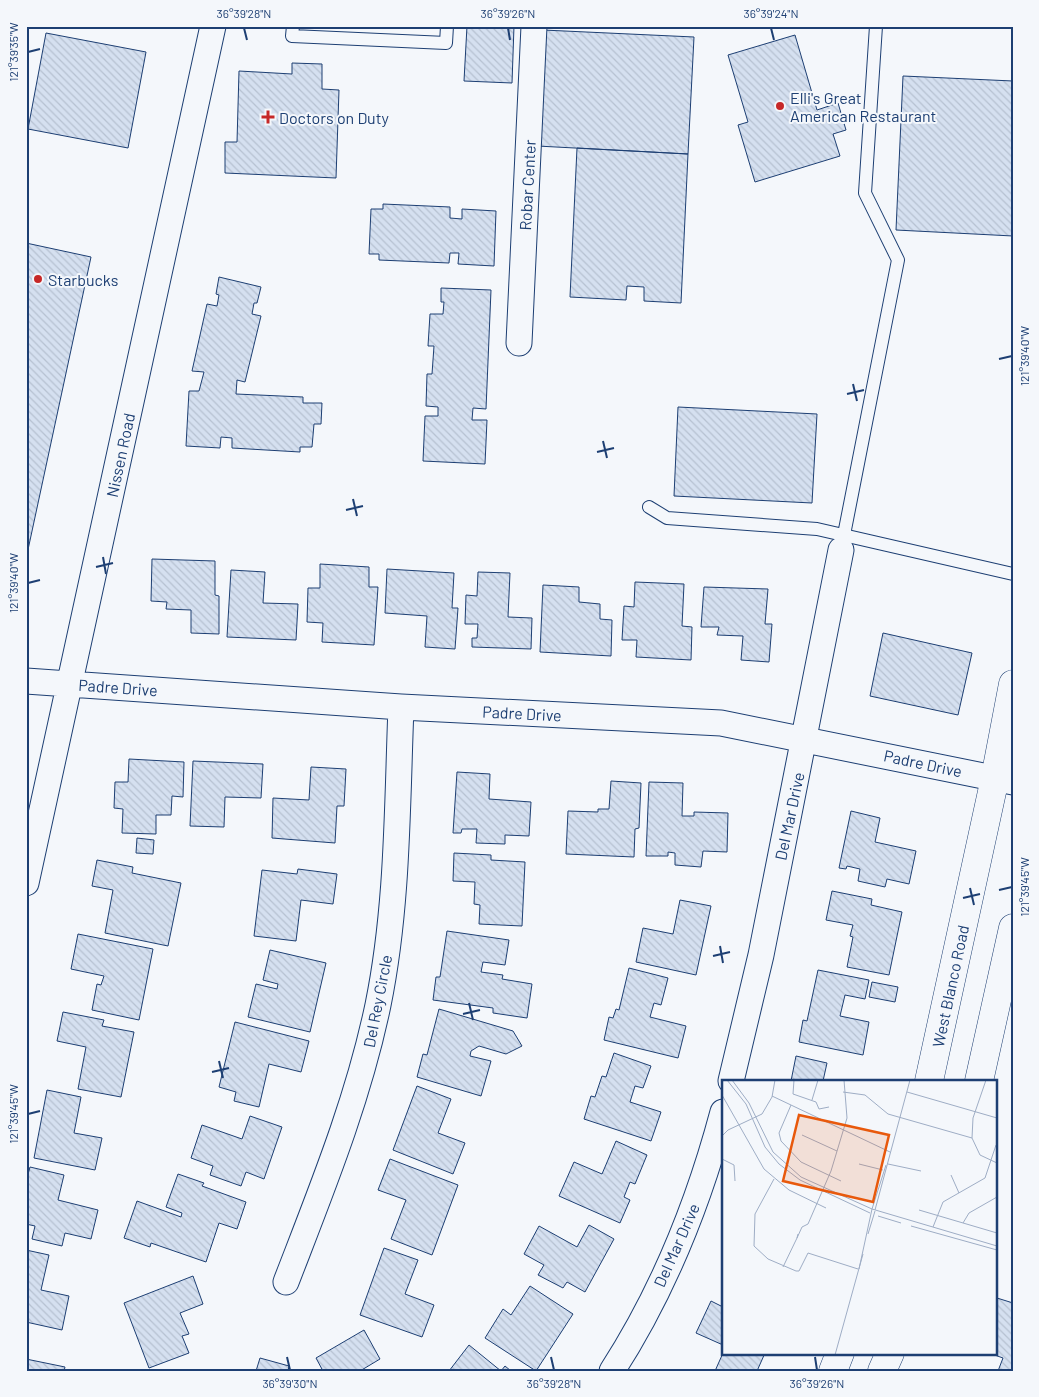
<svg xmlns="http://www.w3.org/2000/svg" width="1039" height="1397" font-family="Barlow,sans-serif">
  <defs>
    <pattern id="building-back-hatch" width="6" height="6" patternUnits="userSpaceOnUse" patternTransform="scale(1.25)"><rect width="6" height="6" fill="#d5e0f0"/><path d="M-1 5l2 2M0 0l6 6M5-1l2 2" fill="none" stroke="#b6c1d1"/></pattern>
  </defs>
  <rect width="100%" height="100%" fill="#f4f7fb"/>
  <path fill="url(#building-back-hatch)" stroke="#1d3f73" d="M467,26H514L512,83L464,81Z
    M543,30L694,37L688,154L537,146Z
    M46,33L146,52L128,148L28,129Z
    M795,35L817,110L838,103L846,130L833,134L840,156L755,182L738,125L748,122L728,55Z
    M292,63L322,64V89L339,90L336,178L225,173V142H237L239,71L292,74Z
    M903,76L1013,81V236L896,230Z
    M577,148L688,154L681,303L644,301V287L627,286L626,300L570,297Z
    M383,204L450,207V218L462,219V209L496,211L494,266L458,264L459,253H450L449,263L379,260V254H369L371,209H383Z
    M26,243L91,257L26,559Z
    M219,277L261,287L257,303H254L252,314L261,316L245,382L237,380L236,394L303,397V403H322L321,424H314L312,447H300V452L232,448V438L221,437L220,448L186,446L189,391H199L204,372L192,371L207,304L217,306L219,295L216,294Z
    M441,288L491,290L486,409L473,408L472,420H487L485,464L423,461L425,416H438V407L426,406L427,374H432L434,346H428L430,314H443L444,302H441Z
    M678,407L817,414L812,503L674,496Z
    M152,559L215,561V595L219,596V634L191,633V610L166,609L167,602L151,601Z
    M320,564L369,567V587H378L374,645L322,642L323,623L307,622L308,588H320Z
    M387,569L454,573L452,608H458L455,649L425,647L427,616L385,613Z
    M231,570L265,572L263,603L298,604L296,640L227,637Z
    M478,572L510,573L508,617L532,618L531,649L472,647V638H477L478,624H465L466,595L477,596Z
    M635,582L684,584L682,626L692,627L691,660L636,657L637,640H622L624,606L634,607Z
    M543,585L579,587V602L600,604V619L612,620L611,656L540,652Z
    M704,587L768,589L765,624H772L769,662L741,660L743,636L717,635L719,627H701Z
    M883,633L972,653L958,715L870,696Z
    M129,759L184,762L183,797L172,796L171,815H156V834L122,833L123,809L114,808L115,782H128Z
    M193,761L263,764L261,798L225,797L224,827L190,826Z
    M311,767L346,769L344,806H337L335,843L272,838L273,798L309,800Z
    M457,772L490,774L489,799L531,802L529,836L505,835V844L476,843L477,829H462L461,833H453Z
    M611,781L641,783L639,828L635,829L634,857L566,854L568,811L598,812V809H609Z
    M649,782L683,783L682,816H694V812L728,813L727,852L703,851L701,867L675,865V853L668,852V856H646Z
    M851,811L880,818L875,842L916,851L909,884L887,879L885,887L858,881L860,869L847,866L846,869L839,868Z
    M137,838L154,840L153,854L136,853Z
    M454,853L491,855V860L525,862L522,926L479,924L480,905L474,904L475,882L453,881Z
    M97,860L133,867L132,873L181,883L168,946L105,933L113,890L92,886Z
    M298,869L337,874L333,904L301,900L296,941L254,936L262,870L297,874Z
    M832,891L872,899L871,905L902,912L889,975L847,967L853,937L850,936L853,925L826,920Z
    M680,900L711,906L696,975L636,962L643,928L673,934Z
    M447,931L509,940L505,965L483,962L481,972L503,975L502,979L532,984L527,1018L493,1013V1008L433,1000L436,977H440Z
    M78,934L153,949L139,1020L92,1010L97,984L101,985L104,976L71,969Z
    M270,950L326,963L310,1032L248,1017L256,984L277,989L278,984L263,980Z
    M629,968L668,978L661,1005L654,1003L650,1017L686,1026L678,1058L604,1040L609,1017L613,1018L616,1009L619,1010Z
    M818,970L869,980L865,999L845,995L840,1016L869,1022L863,1055L799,1042L803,1020L807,1021Z
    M872,982L898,987L895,1002L869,997Z
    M439,1009L513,1031L522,1046L506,1054L479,1046L471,1051L470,1056L491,1061L481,1096L417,1077L423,1054L427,1055Z
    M63,1012L104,1020L102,1026L134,1032L121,1097L78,1089L86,1047L57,1041Z
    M235,1022L309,1041L301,1072L269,1064L259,1107L234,1101L236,1092L219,1087Z
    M614,1053L651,1066L643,1088L635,1086L630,1102L661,1112L651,1141L584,1119L591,1096L595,1097L602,1076L606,1077Z
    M796,1056L827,1063L823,1081H791Z
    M417,1086L451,1099L438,1133L465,1143L453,1174L393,1150Z
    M47,1090L81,1097L74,1133L102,1138L95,1170L34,1158Z
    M250,1116L282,1127L264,1179L246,1172L241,1186L210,1175L213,1166L191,1158L202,1125L242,1139Z
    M616,1141L647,1155L635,1184L630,1182L624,1197L630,1200L620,1223L559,1196L574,1162L602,1174Z
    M390,1159L458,1185L432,1255L391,1239L406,1200L378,1190Z
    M30,1167L64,1175L58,1200L98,1210L91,1239L65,1233L62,1246L32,1239L35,1226L26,1224V1182Z
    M178,1174L204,1183L202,1186L246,1202L237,1229L219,1223L206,1262L151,1243L150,1247L124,1238L137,1201L181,1217L182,1213L166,1207Z
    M589,1225L614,1239L585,1292L567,1282L563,1288L538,1275L544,1265L524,1254L539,1226L577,1247Z
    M384,1248L418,1260L405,1294L434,1305L422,1337L360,1315Z
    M26,1250L49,1255L41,1290L69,1296L62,1330L26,1322Z
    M193,1276L203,1304L180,1313L189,1334L182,1336L189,1353L149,1368L124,1303Z
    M530,1286L573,1314L536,1371L485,1338L503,1309L511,1315Z
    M997,1298L1013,1303V1371H998L1003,1358L989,1353H995V1303Z
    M711,1301L723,1307V1345L696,1333Z
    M364,1330L380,1359L360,1371H323L316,1358Z
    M469,1345L501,1371L505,1366L511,1371H449Z
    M723,1353H765L757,1371H715Z
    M260,1358L289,1366L288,1371H256Z
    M26,1359L65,1367L64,1371H26Z"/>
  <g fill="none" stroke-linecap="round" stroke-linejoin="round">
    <g stroke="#1d3f73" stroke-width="14">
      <path id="service" d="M293,26L292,36L446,43L447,26
        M649,507L667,518L817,529L1013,574
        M841,550L898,260L865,193L876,26"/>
    </g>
    <g stroke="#1d3f73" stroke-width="27">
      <path id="minor" d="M519,343L534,26
        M26,681L401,707L721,723L1013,782
        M26,883L213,26
        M731,1081L761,955L841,550
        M286,1282C321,1191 358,1101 378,1005C398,907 397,807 401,707
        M612,1371C663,1292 699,1202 723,1112"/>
    </g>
    <g stroke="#1d3f73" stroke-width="29">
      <path id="primary" d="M929,1081L995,778L1013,684
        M979,1081L1013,928
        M833,1371L840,1353
        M882,1371L890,1353"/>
    </g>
    <use href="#service" stroke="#f4f7fb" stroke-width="12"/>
    <use href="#minor" stroke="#f4f7fb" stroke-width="25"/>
    <use href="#primary" stroke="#f4f7fb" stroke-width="28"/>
  </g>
  <path fill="none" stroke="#1d3f73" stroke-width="2" d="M244,28L247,40M508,28L510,40M771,28L774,40M28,52L40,49M999,359L1012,356M853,384L857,401M847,394L864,390M603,441L607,458M597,452L614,448M353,499L357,516M346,510L363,506M103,557L106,574M96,567L113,563M28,583L40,580M970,888L974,905M999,890L1012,887M963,898L980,894M720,946L723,963M713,956L730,952M469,1003L473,1020M463,1014L480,1010M219,1061L223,1078M212,1072L229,1068M28,1114L40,1111M287,1357L290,1370M551,1357L554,1370M815,1357L817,1370"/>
  <g fill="#c62828" stroke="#f4f7fb" stroke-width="2">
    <circle cx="780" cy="106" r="5"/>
    <path d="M265.5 109.5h5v5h5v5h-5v5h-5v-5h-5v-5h5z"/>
    <circle cx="38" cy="279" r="5"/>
  </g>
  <g text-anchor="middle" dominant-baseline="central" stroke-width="4" stroke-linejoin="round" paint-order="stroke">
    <g font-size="16" fill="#1d3f73" stroke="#f4f7fb" text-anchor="start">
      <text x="790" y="97">Elli's Great<tspan x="790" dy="18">American Restaurant</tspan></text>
      <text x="279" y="117">Doctors on Duty</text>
      <text x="48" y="279">Starbucks</text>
    </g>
    <g font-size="16" fill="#1d3f73" stroke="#f4f7fb">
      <text transform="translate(527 185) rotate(-87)">Robar Center</text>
      <text transform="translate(120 455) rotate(-78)">Nissen Road</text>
      <text transform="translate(118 687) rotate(4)">Padre Drive</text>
      <text transform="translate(522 713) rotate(3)">Padre Drive</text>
      <text transform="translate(923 763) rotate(12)">Padre Drive</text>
      <text transform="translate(789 816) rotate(-78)">Del Mar Drive</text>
      <text transform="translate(950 986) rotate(-78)">West Blanco Road</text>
      <text transform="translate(377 1001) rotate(-79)">Del Rey Circle</text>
      <text transform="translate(676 1245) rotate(-66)">Del Mar Drive</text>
    </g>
  </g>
  <g transform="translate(722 1080)">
    <rect width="275" height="275" fill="#f4f7fb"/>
    <path fill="none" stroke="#9eadc5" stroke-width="1" d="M5,0L24,24L43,67L57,84L78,100L148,133M10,0L27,23L51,72L79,97L150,129L164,85M72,0L71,14L94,22L97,29L107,27M264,0L251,38L250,58L258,75L275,83M121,12L143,15L166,34L250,58M185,12L275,38M0,15L42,89L67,110L104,128M50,16L168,72M90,20L96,0M69,25L57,53L59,61L79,82L119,101M80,55L115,71M0,56L6,50L40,34L50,17L53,0M0,79L12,85L13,101M137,84L161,90M166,84L199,91M229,95L237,113M52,99L33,134L32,166L46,179L74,191H77L86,173L136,189M153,130L188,0M197,130L275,153M156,136L179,143M241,143L247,133L275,117M189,146L275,170M211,147L221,122L263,98L274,65M76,154L75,158L80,147L86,144L109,91L125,38L122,0M146,154L153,131M61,187L75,158M137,189L150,129L275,166M113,275L141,174"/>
    <path fill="#e8590c" fill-opacity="0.15" stroke="#e8590c" stroke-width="2.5" d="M77,35L167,55L151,122L61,101Z"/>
    <rect width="275" height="275" fill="none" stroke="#1d3f73" stroke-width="2.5"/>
  </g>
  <rect width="1039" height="1397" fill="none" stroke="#f4f7fb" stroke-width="55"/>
  <rect x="28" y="28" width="984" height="1342" fill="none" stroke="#1d3f73" stroke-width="2"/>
  <g font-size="12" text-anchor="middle" fill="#1d3f73">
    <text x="244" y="18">36°39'28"N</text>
    <text x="508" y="18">36°39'26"N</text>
    <text x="771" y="18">36°39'24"N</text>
    <text transform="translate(14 52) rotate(-90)" y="4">121°39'35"W</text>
    <text transform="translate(1025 356) rotate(-90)" y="4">121°39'40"W</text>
    <text transform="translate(14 583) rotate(-90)" y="4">121°39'40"W</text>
    <text transform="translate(1025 887) rotate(-90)" y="4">121°39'45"W</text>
    <text transform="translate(14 1114) rotate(-90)" y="4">121°39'45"W</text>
    <text x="290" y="1388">36°39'30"N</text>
    <text x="554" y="1388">36°39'28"N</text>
    <text x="817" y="1388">36°39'26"N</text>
  </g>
</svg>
